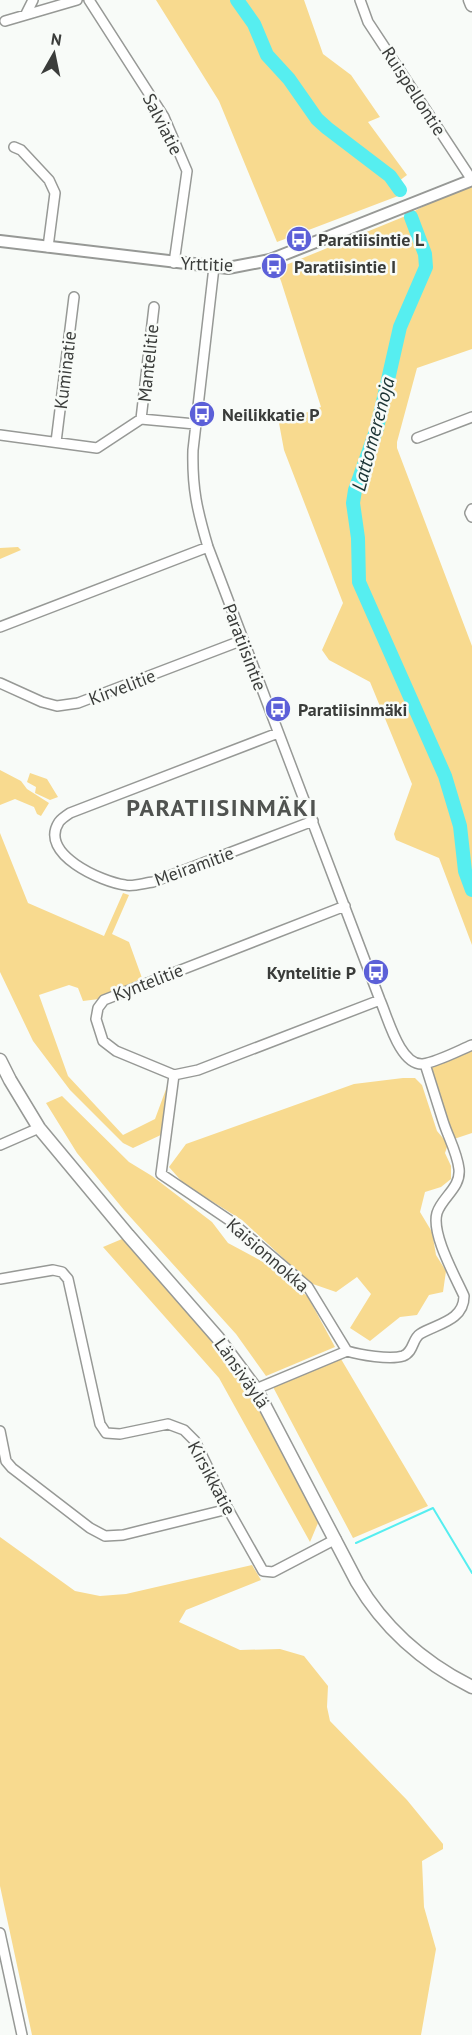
<svg xmlns="http://www.w3.org/2000/svg" width="472" height="2035" font-family="'PT Sans',sans-serif">
  <rect width="100%" height="100%" fill="#f8fbf8"/>
  <path fill="#f8da8f" d="M156,0H232L248,20L262,55L289,84L319,125L373,167L393,188L398,196L277,242L219,101Z
    M241,0H304L323,54L351,75L380,117L368,122L407,175L399,181L391,173L381,168L360,149L331,128L319,117L293,80L269,52L259,26Z
    M472,180V349L417,368L397,442V448L472,646V945L439,858L396,840L394,834L412,784L370,682L329,660L322,650L343,603L284,450L279,423L321,407L281,281L276,269L408,215L417,233L411,213Z
    M18,547L21,550L0,559V548Z
    M0,770L21,781L27,789L49,803L41,816L37,814L34,807L15,799L0,805Z
    M30,773L47,779L58,797L50,800L35,793L36,787L27,782Z
    M0,833L28,903L104,936L123,893L129,895L112,934L129,942L142,978L99,999L83,1001L78,988L69,985L39,995L68,1076L123,1135L155,1119L169,1081L163,1134L133,1148L123,1143L70,1090L33,1041L0,972Z
    M472,1050V1133L454,1139L430,1072L433,1064Z
    M403,1078H415L422,1085L437,1131L448,1144L445,1153L451,1166V1179L441,1187L425,1192L420,1212L432,1232L436,1255L446,1271L443,1292L429,1295L417,1315L400,1317L370,1341L350,1328L371,1294L357,1277L336,1292L310,1283L242,1220L184,1184L169,1167L186,1144L354,1084Z
    M62,1096L129,1162L152,1176L212,1222L228,1243L267,1264L308,1297L335,1347L266,1376L236,1334L124,1210L77,1153L46,1103Z
    M122,1239L225,1354L248,1385L264,1413L318,1523L310,1542L219,1378L103,1247Z
    M341,1359L428,1506L353,1538L273,1387Z
    M0,1537L75,1591L100,1596L126,1594L252,1565L261,1580L186,1610L179,1622L240,1650L280,1649L304,1656L328,1686L327,1707L330,1721L407,1800L443,1844V1849L422,1861L424,1907L436,1949L421,2035H32L0,1886Z"/>
  <g fill="none" stroke-linecap="round" stroke-linejoin="round">
    <path stroke="#56eef0" stroke-width="2" d="M356,1543L433,1508L472,1573"/>
    <path stroke="#56eef0" stroke-width="14" d="M237,0L254,24L267,55L289,79L317,119L327,128L390,176L400,190
      M411,217L425,254L426,267L400,327L377,428L355,490L353,503L358,538L359,582L445,776L460,826L465,871L472,890"/>
    <g stroke="#979996" stroke-width="12">
      <path id="minor" d="M89,0L164,117L187,171L174,263
        M360,0L368,22L472,180
        M26,14L33,0
        M5,21L77,0
        M14,147L21,150L49,180L55,193L48,247
        M214,267L193,450C192,488 197,510 208,547L380,1000C388,1018 400,1066 423,1064C437,1062 458,1051 472,1045
        M141,419L154,307
        M0,435L97,448L141,419L195,424
        M417,438L472,417
        M56,442L74,297
        M472,509L470,513L472,517
        M0,627L208,547
        M0,683L42,702L57,706L78,703L243,640
        M278,733L70,813C67,815 61,819 59,822C38,854 102,882 125,885C133,887 144,883 153,882L313,821
        M345,906L104,1000L98,1008L96,1019L103,1041L116,1051L174,1075L198,1070L380,1000
        M174,1075L161,1174L229,1220L308,1287L347,1351C360,1355 390,1360 403,1356C414,1352 412,1339 420,1334C436,1324 464,1321 464,1296C455,1276 431,1234 437,1213C442,1197 461,1188 459,1169C457,1152 448,1137 443,1121C437,1102 431,1083 425,1064
        M0,1145L39,1128
        M0,1279L53,1270L62,1272L68,1279L100,1424L106,1433L120,1434L168,1424L184,1430L195,1441L228,1509L263,1571L273,1572L336,1539
        M256,1389L347,1351
        M0,1431L6,1461L12,1468L90,1528L105,1536L123,1535L228,1509
        M0,1933L22,2035"/>
    </g>
    <g stroke="#979996" stroke-width="14">
      <path id="tertiary" d="M0,241L228,268L270,260L472,180"/>
    </g>
    <g stroke="#979996" stroke-width="15">
      <path id="secondary" d="M470,0L472,5
        M0,1060L10,1080L39,1128L128,1235L218,1338L256,1389L357,1582C384,1628 424,1663 472,1687"/>
    </g>
    <use href="#minor" stroke="#fff" stroke-width="9"/>
    <use href="#tertiary" stroke="#fff" stroke-width="10"/>
    <use href="#secondary" stroke="#fff" stroke-width="12"/>
  </g>
  <defs>
    <g id="bus-disc" transform="scale(1.35)"><circle r="9.5" fill="#5c60d8" stroke="#f8fbf8"/><path d="M-5-6H5V4H4V6H2V4H-2V6H-4V4H-5ZM-3.5-4V0h7V-4ZM-3.5 1.2v1.5H-2V1.2ZM2 1.2v1.5H3.5V1.2Z" fill="#fff"/></g>
  </defs>
  <g fill-rule="evenodd">
    <use href="#bus-disc" x="299" y="239"/>
    <use href="#bus-disc" x="274" y="266"/>
    <use href="#bus-disc" x="202" y="414"/>
    <use href="#bus-disc" x="278" y="709"/>
    <use href="#bus-disc" x="376" y="972"/>
  </g>
  <g text-anchor="middle" dominant-baseline="central" stroke-width="5" stroke-linejoin="round" paint-order="stroke">
    <g font-size="18" fill="#3a3c3a" stroke="#f8fbf8">
      <text transform="translate(414 91) rotate(57)">Ruispellontie</text>
      <text transform="translate(163 124) rotate(63)">Salviatie</text>
      <text transform="translate(207 264) rotate(2)">Yrttitie</text>
      <text transform="translate(148 363) rotate(-84)">Mantelitie</text>
      <text transform="translate(65 370) rotate(-83)">Kuminatie</text>
      <text transform="translate(245 647) rotate(69)">Paratiisintie</text>
      <text transform="translate(122 687) rotate(-21)">Kirvelitie</text>
      <text transform="translate(194 866) rotate(-20)">Meiramitie</text>
      <text transform="translate(148 982) rotate(-21)">Kyntelitie</text>
      <text transform="translate(268 1255) rotate(41)">Kaisionnokka</text>
      <text transform="translate(242 1373) rotate(55)">Länsiväylä</text>
      <text transform="translate(212 1478) rotate(62)">Kirsikkatie</text>
    </g>
    <g font-size="18" font-weight="bold" fill="#3a3c3a" stroke="#f8fbf8" text-anchor="start">
      <text x="318" y="239">Paratiisintie L</text>
      <text x="294" y="266">Paratiisintie I</text>
      <text x="222" y="414">Neilikkatie P</text>
      <text x="298" y="709">Paratiisinmäki</text>
      <text x="356" y="972" text-anchor="end">Kyntelitie P</text>
    </g>
    <g font-size="20" font-style="italic" fill="#1b3435" stroke="#f8fbf8">
      <text transform="translate(373 434) rotate(-75)">Lattomerenoja</text>
    </g>
    <g font-size="24" font-weight="bold" letter-spacing="1.5" fill="#505350" stroke="#f8fbf8">
      <text x="222" y="807">PARATIISINMÄKI</text>
    </g>
  </g>
  <g transform="translate(54 54) rotate(9)" stroke="#f8fbf8" stroke-width="4.5" paint-order="stroke">
  <path d="M0-4.5L10 22L0 15L-10 22Z" fill="#3a3c3a"/>
  <text y="-9" font-size="16" font-weight="bold" text-anchor="middle" fill="#3a3c3a">N</text>
  </g>
</svg>
